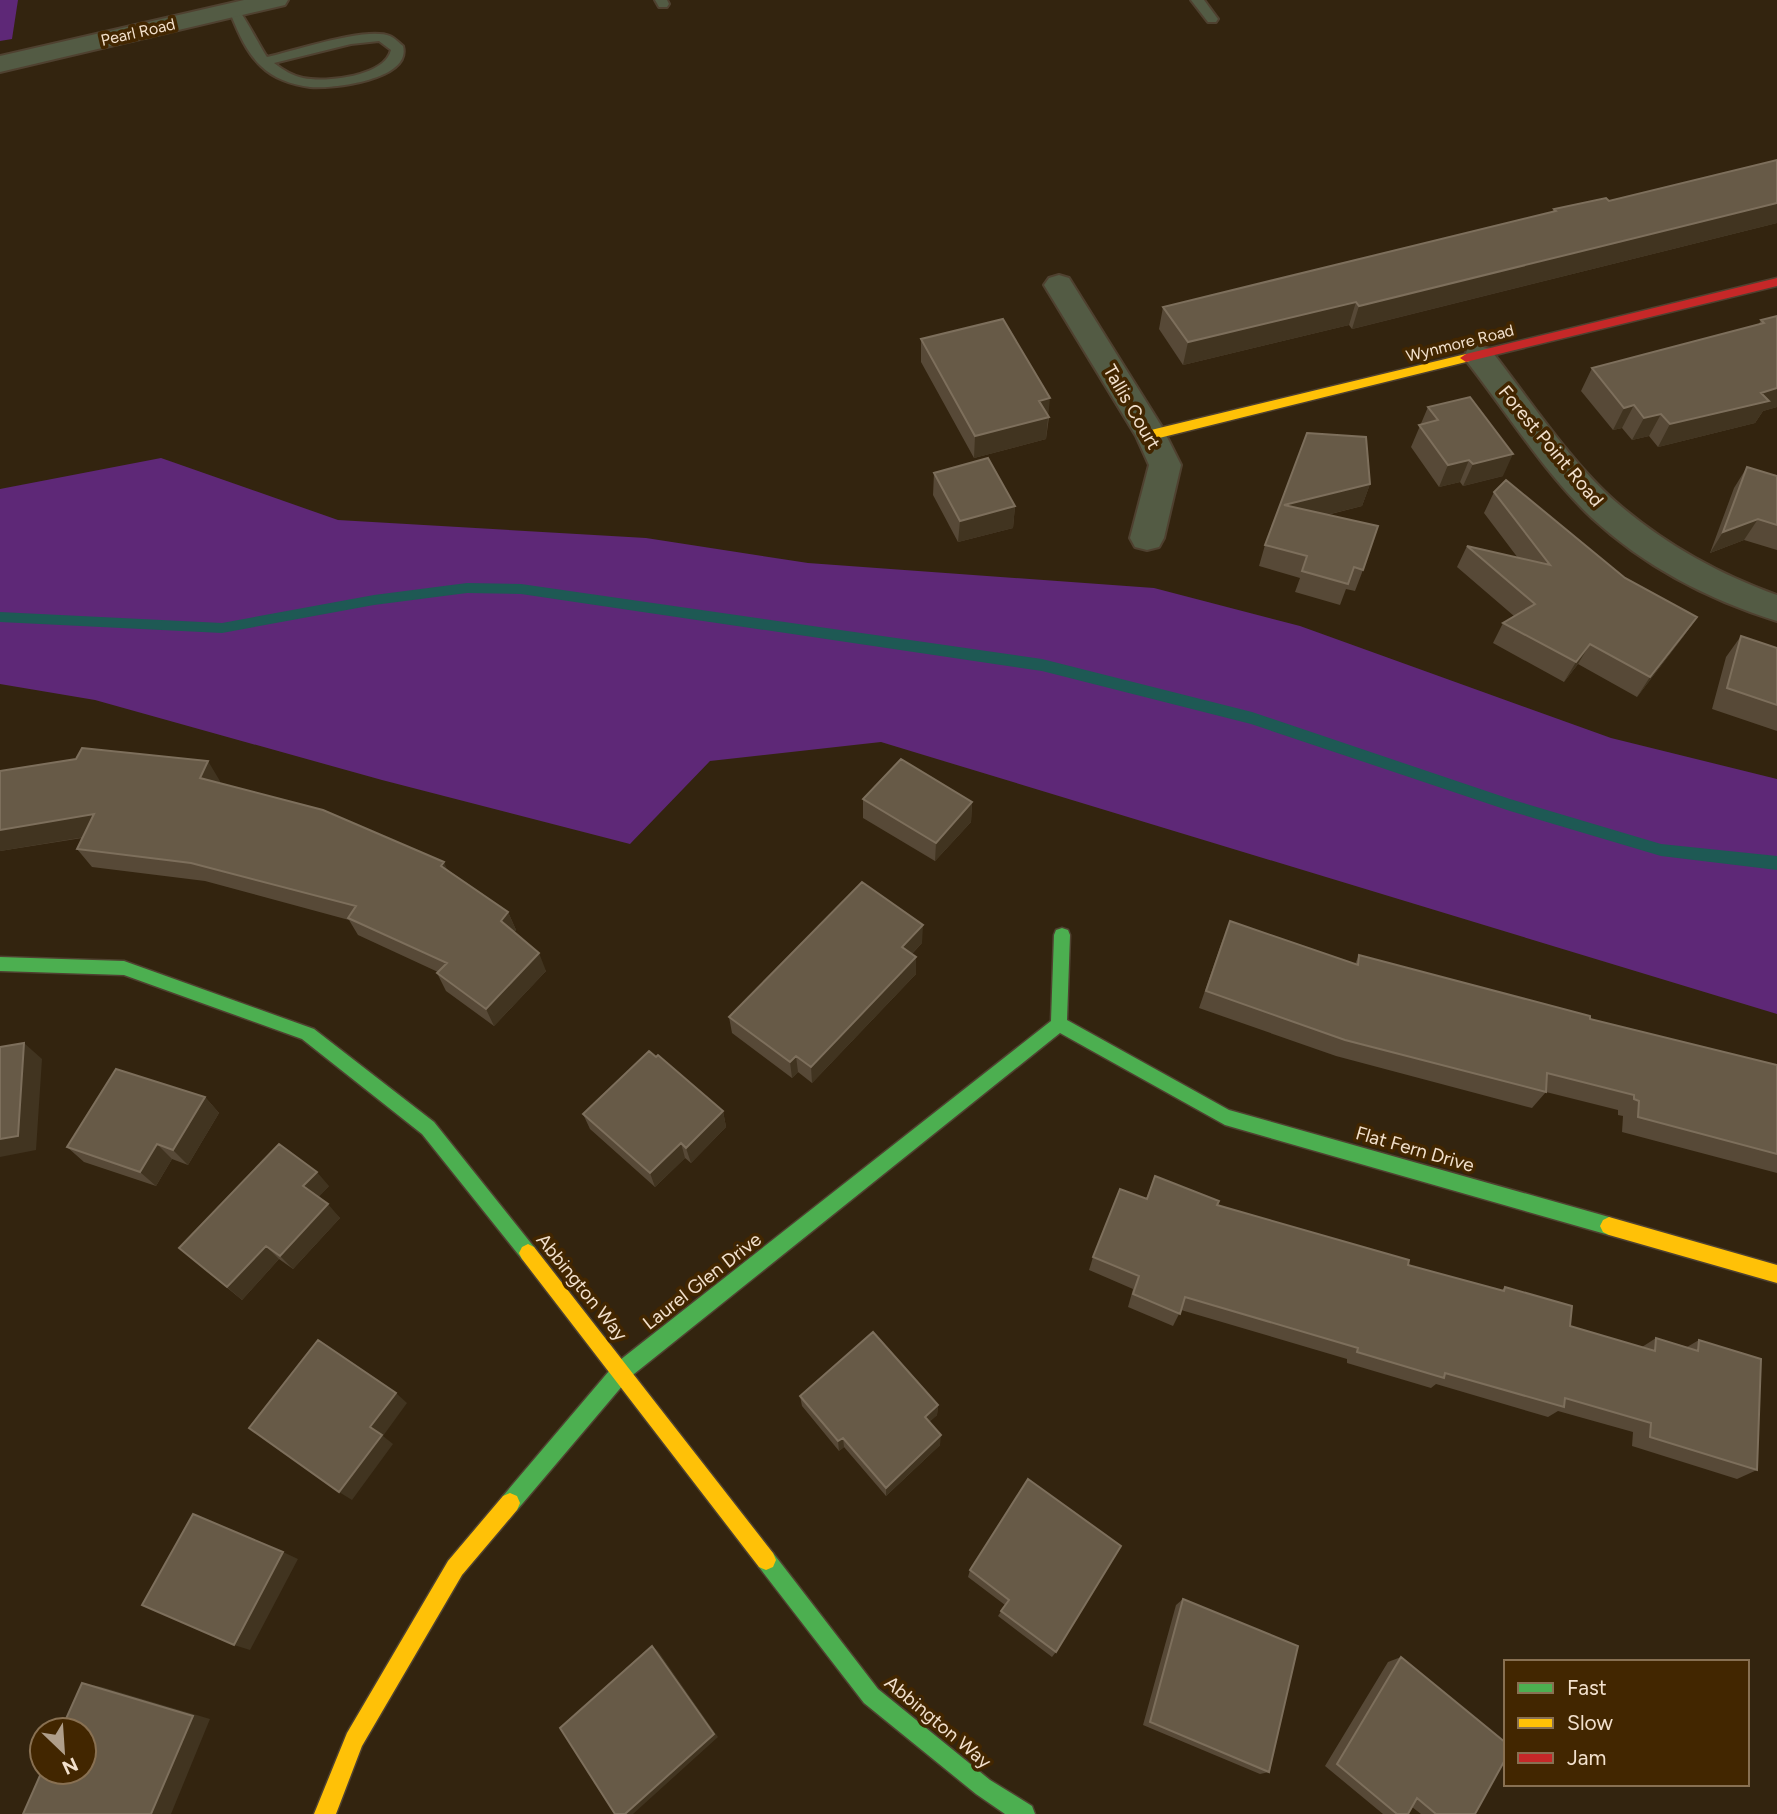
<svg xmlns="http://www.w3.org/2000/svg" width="1777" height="1814" font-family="Figtree,sans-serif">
  <rect width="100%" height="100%" fill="#33240f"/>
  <path fill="#5e2877" d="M0,0H18L12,39L0,41Z
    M161,458L338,520L646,538L808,563L1154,588L1300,626L1611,738L1777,779V1014L881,742L710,761L630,844L382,780L95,700L0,684V489Z"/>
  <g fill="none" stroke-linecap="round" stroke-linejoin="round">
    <path fill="#1e5954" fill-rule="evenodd" d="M467,583L521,584L1042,659L1252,712L1510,799L1661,844L1777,856V870L1661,856L1510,811L1251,724L1042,671L521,594L467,593L374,605L222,633L0,622V612L222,623L374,595Z"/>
    <g stroke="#4f4130" stroke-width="4">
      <path id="lane" d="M655,0H667L669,4L667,7H659Z
        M1191,0H1204L1218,19L1216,22H1208Z
        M235,6C241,9 260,47 267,57C294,51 367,26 390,36C395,38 399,43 403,46C412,80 331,89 310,87C292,85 273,78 261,66C245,51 237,29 229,10ZM379,41L391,50C385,76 327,83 303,78C293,76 283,70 274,63L351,44Z"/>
    </g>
    <g stroke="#4f4130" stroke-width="4">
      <path id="street" d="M244,0H288L285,5L0,72V56Z
        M1059,275L1069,278L1162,427L1181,465L1164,538L1159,547L1147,550L1135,547L1130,538L1149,465L1136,436L1044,285L1049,278Z
        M1479,346L1490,349C1527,396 1571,463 1616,502C1663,543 1718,574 1777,595V621C1709,600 1644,566 1592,518C1546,475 1507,413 1468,363L1464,356L1468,349Z"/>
    </g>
    <g stroke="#4f4130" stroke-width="3">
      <path id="fast" d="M1062,928L1068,930L1070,935L1067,1020L1229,1110L1609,1217L1615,1220L1618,1226L1615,1232L1609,1235L1225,1125L1060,1033L629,1378L517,1510L510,1513L503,1510L500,1503L503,1496L615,1364L1051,1021L1054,935L1056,930Z
        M0,957L124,961L314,1029L434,1122L534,1247L537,1253L534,1259L528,1262L522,1259L422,1134L302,1039L124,975L0,971Z
        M766,1550L773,1553L878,1689L990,1780L1032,1806L1035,1814H1005L976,1794L864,1703L759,1567L756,1560L759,1553Z"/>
    </g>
    <g stroke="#4f4130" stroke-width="3">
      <path id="slow" d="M1466,354L1470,355V361L1151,440L1145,435L1151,430Z
        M1609,1217L1777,1265V1283L1609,1235L1603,1232L1600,1226L1603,1220Z
        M528,1244L534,1247L773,1553L776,1560L773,1567L766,1570L759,1567L522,1259L519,1253L522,1247Z
        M510,1493L517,1496L520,1503L517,1510L462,1575L362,1746L336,1814H314L347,1733L448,1561L503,1496Z"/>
    </g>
    <g stroke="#4f4130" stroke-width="3">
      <path id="jam" d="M1777,278V286L1466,362L1460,358L1466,354Z"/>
    </g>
    <use href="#lane" fill="#535b44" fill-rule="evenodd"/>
    <use href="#street" fill="#535b44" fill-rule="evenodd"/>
    <use href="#fast" fill="#4caf50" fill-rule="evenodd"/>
    <use href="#slow" fill="#ffc107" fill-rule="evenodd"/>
    <use href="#jam" fill="#c62828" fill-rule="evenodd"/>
  </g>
  <path fill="#574937" d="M1777,160V223L1352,329L1349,325L1183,365L1159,329L1163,307L1552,212L1554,209L1609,201Z
    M1777,316V407L1763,411L1755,423L1658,447L1649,436L1632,440L1622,428L1613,430L1581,391L1592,368L1759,324L1761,320Z
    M921,339L1048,415L1049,417L1046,439L974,458L921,362Z
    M1428,407L1503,476L1463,486L1460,482L1439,487L1411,447Z
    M1747,467L1777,476V550L1744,540L1710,553L1734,488Z
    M934,473L1015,506L1013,528L958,542L933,495Z
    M1370,484L1362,506L1327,515L1363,570L1355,591L1346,589L1340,605L1295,592L1300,578L1259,566L1265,545Z
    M1494,492L1625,578L1697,617L1683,637L1637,697L1578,664L1564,682L1493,643L1503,623L1514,616L1457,567L1467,546L1518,558L1484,513Z
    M1741,636L1777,648V731L1712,709L1726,657Z
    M0,771L220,781L219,783L448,871L508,912L516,930L514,932L546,971L494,1026L446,991L437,973L438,972L358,935L349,920L205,881L92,867L77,849L82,838L0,851Z
    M863,799L972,802L971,822L935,861L863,818Z
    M1223,939L1355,964L1359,955L1590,1019L1777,1065V1173L1622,1132L1623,1116L1618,1115V1110L1546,1092L1532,1108L1336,1056L1199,1008Z
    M922,943L912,954L916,957V974L812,1083L798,1072L792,1078L732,1033L729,1017Z
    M205,1097L219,1113L188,1165L172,1159L156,1186L84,1162L67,1147Z
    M723,1111L726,1127L691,1163L685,1158L655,1187L590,1129L583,1114Z
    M1155,1176L1217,1205L1408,1265L1501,1291L1505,1287L1570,1326L1642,1347L1656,1338L1687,1347L1699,1340L1757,1470L1737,1479L1632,1446L1633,1432L1558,1411L1548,1417L1436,1384L1431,1388L1347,1363V1359L1181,1310L1173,1326L1128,1307L1133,1289L1089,1270L1093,1257L1146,1199Z
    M329,1186L318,1197L340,1218L293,1269L279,1259L242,1300L179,1248Z
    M800,1396L938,1405L937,1415L929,1422L940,1445L886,1496L844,1447L839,1451L802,1406Z
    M1028,1479L1056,1652L1052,1657L998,1616L1005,1605L968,1577L970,1570Z
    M1183,1599L1269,1772L1260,1774L1143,1725L1176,1605Z
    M1401,1657L1475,1814H1421L1412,1807L1408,1814H1383L1325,1766L1388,1662Z"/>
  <path fill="#413420" d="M1777,203V223L1352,329L1359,306Z
    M1356,302L1349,325L1183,365L1188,342Z
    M1777,388V407L1763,411L1755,423L1658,447L1670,424L1761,393Z
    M1050,398L1046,439L974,458L975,436L1039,401Z
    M1634,405L1622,428L1613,430L1624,408Z
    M1661,414L1649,436L1632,440L1644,418Z
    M1513,454L1503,476L1463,486L1473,464Z
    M1469,460L1460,482L1439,487L1448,465Z
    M1370,484L1362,506L1277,527L1284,505Z
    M1015,506L1013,528L958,542L960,521Z
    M1758,519L1744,540L1710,553L1723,532Z
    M1697,617L1683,637L1637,697L1650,677Z
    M1590,644L1578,664L1564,682L1576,662Z
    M208,761L220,781L213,798L200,778Z
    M972,802L971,822L935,861L936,843Z
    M94,814L109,833L0,851V830Z
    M444,862L452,881L441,866Z
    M508,912L516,930L509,939L501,921Z
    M923,925L922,943L902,964V947Z
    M539,953L546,971L494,1026L486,1009Z
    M916,957V974L812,1083L811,1067Z
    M24,1043L42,1059L36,1150L0,1157V1139Z
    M796,1056L798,1072L792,1078L790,1062Z
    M205,1097L219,1113L188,1165L173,1150Z
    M723,1111L726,1127L691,1163L686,1148Z
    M681,1143L685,1158L655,1187L650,1173Z
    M157,1144L172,1159L156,1186L140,1172Z
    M317,1172L329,1186L316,1200L303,1186Z
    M328,1204L340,1218L293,1269L280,1256Z
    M266,1246L279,1259L242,1300L227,1287Z
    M396,1393L407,1403L383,1436L393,1444L352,1500L339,1492L370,1427Z
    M938,1405L937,1415L924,1427L925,1417Z
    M941,1435L940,1445L886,1496V1488Z
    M843,1438L844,1447L839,1451L838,1441Z
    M283,1552L298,1559L250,1650L234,1645Z
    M652,1646L658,1651L718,1737L633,1814H625Z
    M82,1683L102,1687L210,1719L171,1814H151Z"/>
  <path fill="#675a47" stroke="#7d6f5c" stroke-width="2" d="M1777,160V203L1359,306L1356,302L1188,342L1163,307L1556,211L1554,209L1606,198L1609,201Z
    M1777,316V388L1761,393L1769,401L1670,424L1661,414L1644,418L1634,405L1624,408L1592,368L1764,323L1761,320Z
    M1003,319L1050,398L1039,401L1049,417L975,436L921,339Z
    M1470,397L1513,454L1473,464L1469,460L1448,465L1419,425L1438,420L1428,407Z
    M1307,433L1366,437L1370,484L1284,505L1378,526L1363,570L1354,567L1348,584L1302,571L1307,556L1265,545Z
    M988,458L1015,506L960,521L934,473Z
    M1747,467L1777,476V525L1758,519L1723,532Z
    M1506,480L1625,578L1697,617L1650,677L1590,644L1576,662L1503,623L1535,604L1467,546L1550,565L1494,492Z
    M1741,636L1777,648V705L1727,688Z
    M82,748L208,761L200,778L323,810L444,862L441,866L508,912L501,921L539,953L486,1009L437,973L447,963L348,918L356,906L191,863L77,849L94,814L0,830V771L76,759Z
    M901,759L972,802L936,843L863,799Z
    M862,882L923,925L902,947L916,957L811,1067L796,1056L790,1062L729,1017Z
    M1230,921L1358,965L1359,955L1590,1016V1019L1777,1065V1154L1638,1117L1639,1101L1634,1099V1095L1547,1073L1546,1092L1345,1040L1206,991Z
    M24,1043L18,1136L0,1139V1047Z
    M649,1051L656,1057L658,1055L723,1111L686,1148L681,1143L650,1173L583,1114Z
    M116,1069L205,1097L173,1150L157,1144L140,1172L67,1147Z
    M279,1144L317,1172L303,1186L328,1204L280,1256L266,1246L227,1287L179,1248Z
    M1155,1176L1219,1201L1217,1205L1409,1260L1408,1265L1504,1291L1505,1287L1572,1306L1570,1326L1655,1351L1656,1338L1698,1351L1699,1340L1761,1359L1757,1470L1650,1437L1651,1423L1565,1398L1564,1407L1445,1373L1444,1378L1357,1352L1358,1348L1185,1297L1180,1314L1133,1294L1139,1276L1093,1257L1120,1189L1147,1199Z
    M873,1332L938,1405L925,1417L941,1435L886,1488L843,1438L838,1441L800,1396Z
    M318,1340L396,1393L370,1427L382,1435L339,1492L249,1428Z
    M1028,1479L1121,1546L1056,1652L1001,1611L1009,1600L970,1570Z
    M193,1514L283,1552L234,1645L142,1605Z
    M1183,1599L1298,1646L1269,1772L1150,1722Z
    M652,1646L714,1734L625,1814H615L560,1728Z
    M1401,1657L1506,1743V1758L1475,1814H1436L1417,1798L1408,1814H1397L1337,1764Z
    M82,1683L193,1716L151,1814H23L42,1771V1772H84V1730H61Z"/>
  <g text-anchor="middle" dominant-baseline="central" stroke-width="7" stroke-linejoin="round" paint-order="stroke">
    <g font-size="16" fill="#f2e0cc" stroke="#422600">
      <text transform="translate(138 32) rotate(-13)">Pearl Road</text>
      <text transform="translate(1460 343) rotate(-14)">Wynmore Road</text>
    </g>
    <g font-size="19" fill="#f2e0cc" stroke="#422600">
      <text transform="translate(1132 407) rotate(60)">Tallis Court</text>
      <text transform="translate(1551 446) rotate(50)">Forest Point Road</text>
      <text transform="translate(1415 1149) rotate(16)">Flat Fern Drive</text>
      <text transform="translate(702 1281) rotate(-38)">Laurel Glen Drive</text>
      <text transform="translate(582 1287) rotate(51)">Abbington Way</text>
      <text transform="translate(938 1722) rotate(40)">Abbington Way</text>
    </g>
  </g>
  <rect x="1504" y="1660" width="245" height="126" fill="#422600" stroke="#887052" stroke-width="2"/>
  <rect x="1518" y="1683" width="35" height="10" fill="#4caf50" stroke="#887052" stroke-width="2"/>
  <text x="1567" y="1695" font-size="21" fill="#f2e0cc">Fast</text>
  <rect x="1518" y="1718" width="35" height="10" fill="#ffc107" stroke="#887052" stroke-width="2"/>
  <text x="1567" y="1730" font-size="21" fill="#f2e0cc">Slow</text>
  <rect x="1518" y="1753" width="35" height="10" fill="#c62828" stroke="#887052" stroke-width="2"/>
  <text x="1567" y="1765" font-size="21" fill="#f2e0cc">Jam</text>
  <g transform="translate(63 1751) rotate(155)"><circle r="33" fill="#422600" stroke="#887052" stroke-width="2"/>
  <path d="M0-5L12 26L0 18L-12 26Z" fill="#af9e8a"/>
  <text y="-10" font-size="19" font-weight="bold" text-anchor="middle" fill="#f2e0cc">N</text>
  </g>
</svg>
